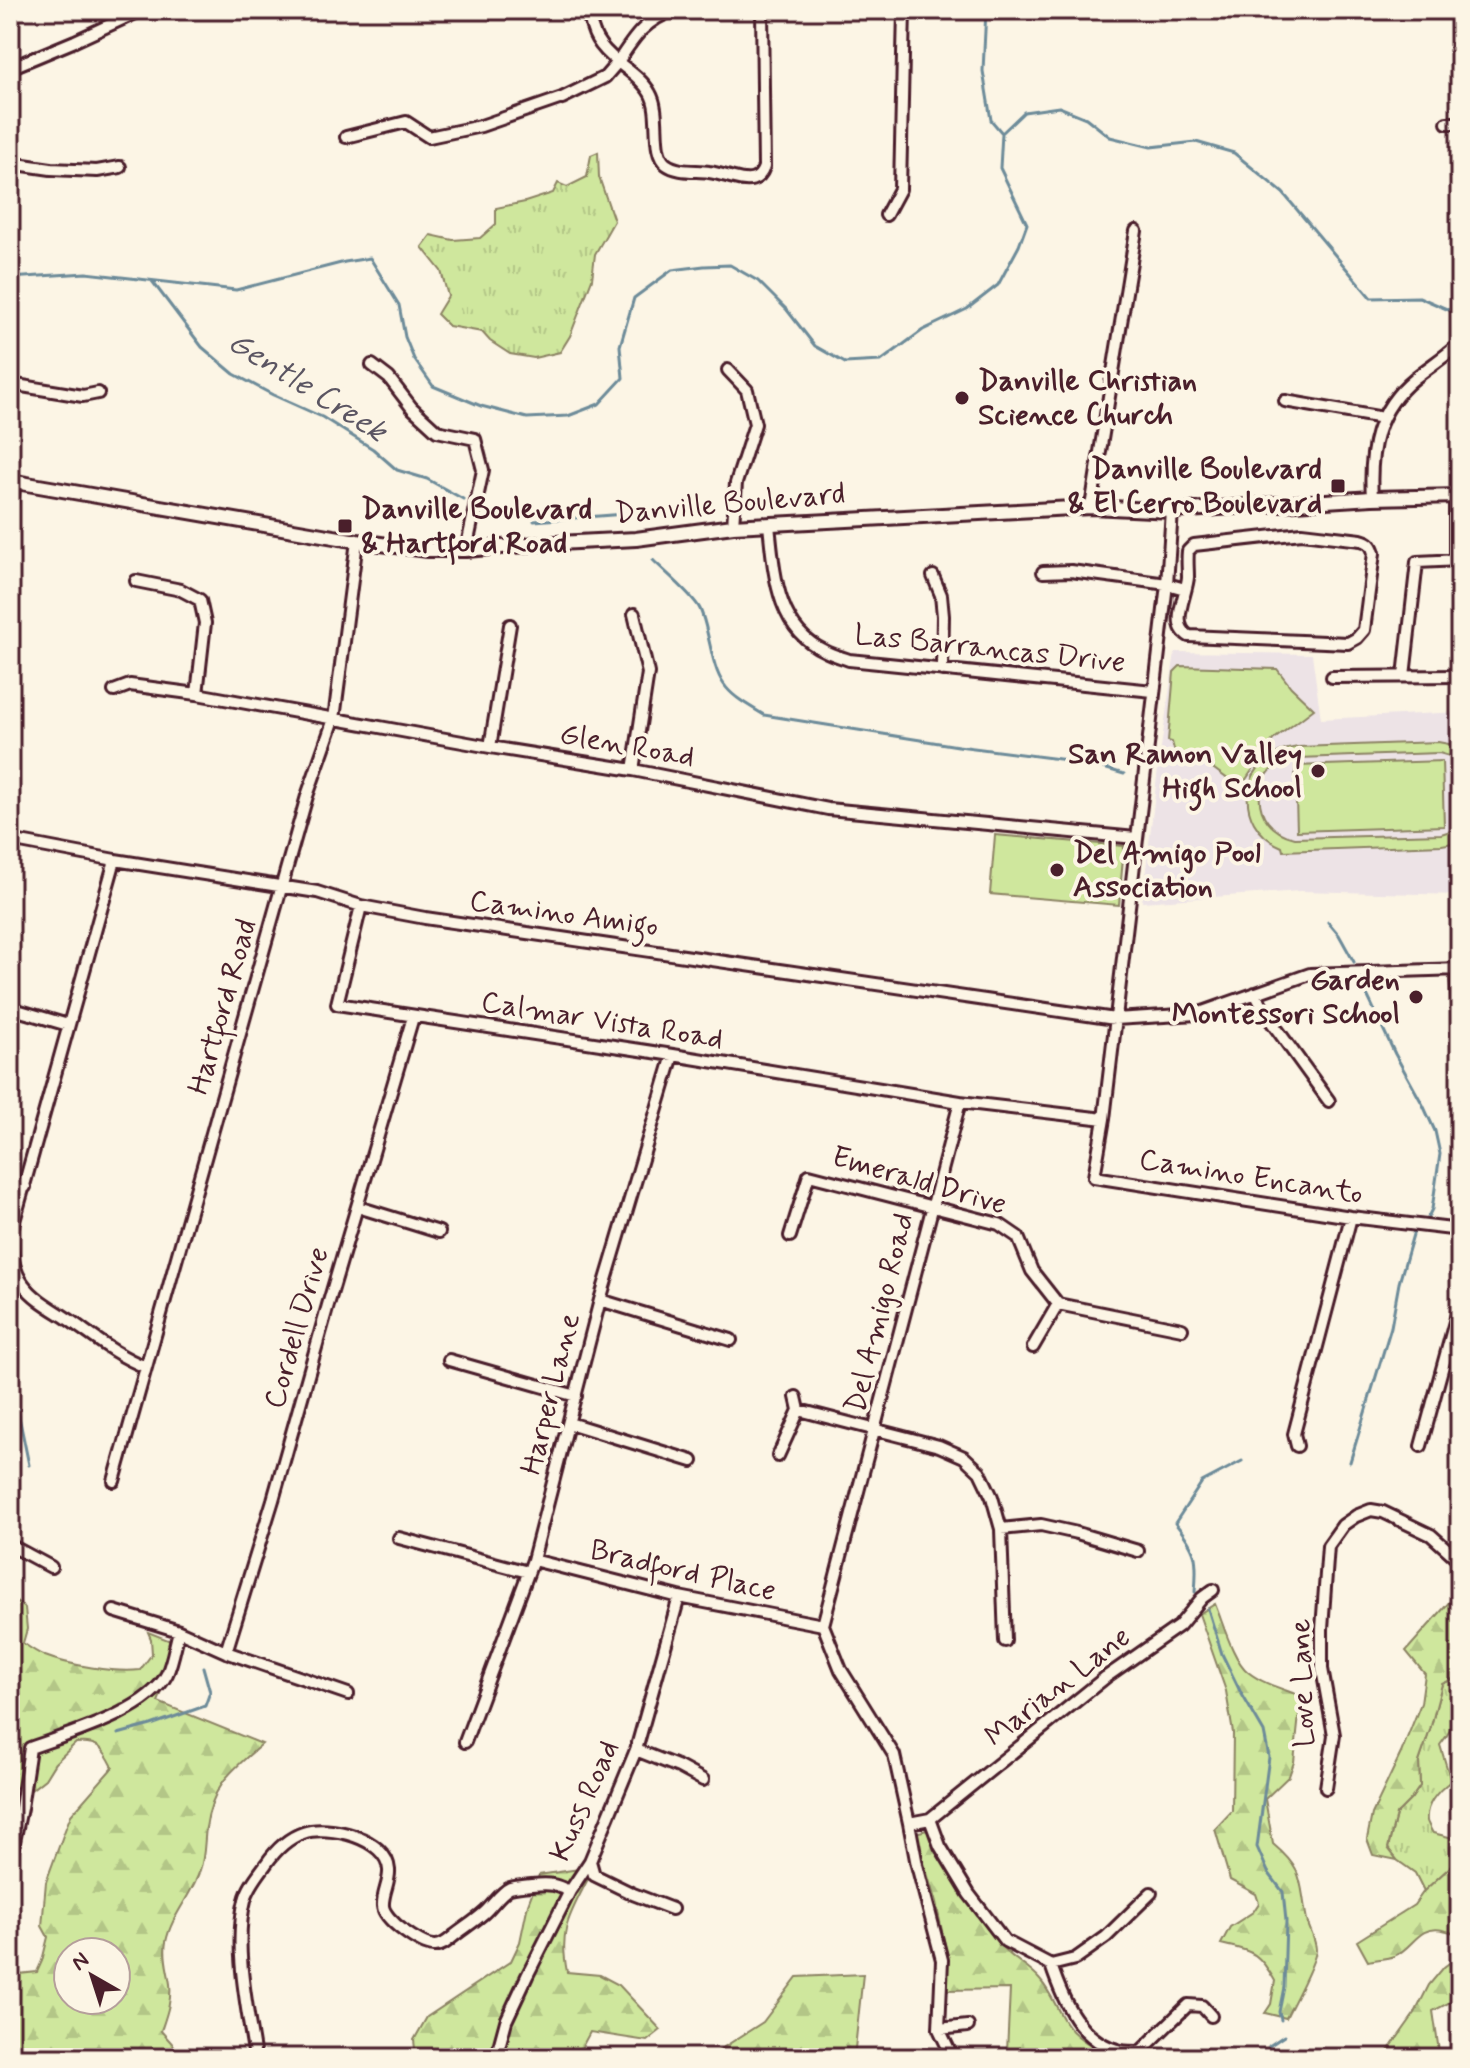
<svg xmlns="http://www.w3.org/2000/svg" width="1470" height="2068" font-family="Mynerve,sans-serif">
  <defs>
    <pattern id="grass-tufts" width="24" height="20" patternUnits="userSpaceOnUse" patternTransform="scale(2)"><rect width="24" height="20" fill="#cfe79d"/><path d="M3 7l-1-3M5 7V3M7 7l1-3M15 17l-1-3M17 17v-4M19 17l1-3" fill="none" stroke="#b3c687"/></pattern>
    <pattern id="forest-firs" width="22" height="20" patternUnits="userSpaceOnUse" patternTransform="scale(2)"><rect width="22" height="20" fill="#cfe79d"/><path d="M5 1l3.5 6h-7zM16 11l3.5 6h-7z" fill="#b3c687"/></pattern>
  </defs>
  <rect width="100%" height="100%" fill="#fcf5e5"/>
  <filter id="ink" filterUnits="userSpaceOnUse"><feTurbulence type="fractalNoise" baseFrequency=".0125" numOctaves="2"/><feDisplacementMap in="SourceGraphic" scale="16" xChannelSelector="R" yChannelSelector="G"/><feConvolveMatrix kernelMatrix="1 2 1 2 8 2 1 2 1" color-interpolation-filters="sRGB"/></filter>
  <g filter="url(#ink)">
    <path fill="#ede3e6" d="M1175,652L1312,654L1321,719L1460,712V895L1300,891L1142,902L1158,768Z"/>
    <path fill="url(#grass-tufts)" stroke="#8c8364" stroke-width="2" d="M598,152L599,177L614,221L595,254L592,279L570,336L560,352L534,358L510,354L490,341L482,332L449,326L437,314L448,296L441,271L422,247L431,235L453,240L480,238L496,224V208L525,202L553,193L558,183L567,187L587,177L591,155Z
      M1460,1673C1460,1706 1461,1718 1440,1745L1451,1781C1439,1790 1425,1804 1427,1821C1427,1822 1432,1832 1433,1833L1453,1838L1460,1837V1858L1424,1891L1415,1873L1397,1860L1388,1849L1396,1814L1411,1799L1420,1786L1419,1762L1430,1730L1442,1684L1457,1677Z"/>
    <path fill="url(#forest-firs)" stroke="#8c8364" stroke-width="2" fill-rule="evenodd" d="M1460,1590V1673L1457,1677L1442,1684L1430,1730L1419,1762L1420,1786L1411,1799L1396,1814L1388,1848L1397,1860L1373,1855L1367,1839L1372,1814L1401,1753L1421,1703L1425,1674L1406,1651Z
      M10,1596L25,1608L27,1629L23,1643C30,1648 37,1653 45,1656C68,1665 115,1673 140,1670L152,1654L151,1639L148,1632L181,1645L158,1702L262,1744C231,1771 212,1784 206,1828C204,1842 205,1857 200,1870C192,1895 171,1916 166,1942C163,1956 168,1970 170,1984C172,2001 166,2016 161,2031L176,2048L210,2054L208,2058H10V1975L37,1972L42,1961L48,1937L42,1926L46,1882L65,1830L71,1815L113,1767C103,1747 98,1741 76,1743L55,1763L45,1779L27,1793L10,1785ZM68,1952H116V2000H68Z
      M1215,1604C1223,1623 1233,1660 1248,1672C1263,1684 1283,1689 1301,1696L1294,1762L1289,1776L1265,1799L1273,1844C1306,1872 1299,1882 1307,1920C1309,1929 1316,1940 1316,1950C1316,1962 1292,2005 1286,2018L1265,2013L1271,2004L1275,1981C1258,1951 1253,1952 1221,1944L1230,1927L1253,1912L1259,1903L1256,1894L1230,1880L1215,1829L1232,1811L1233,1733L1226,1691L1199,1614Z
      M927,1830C949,1871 972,1913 1003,1948C1014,1960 1029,1967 1040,1980C1051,1992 1056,2008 1065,2022C1076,2039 1096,2048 1113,2058H1020L1007,2052L1010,1989L946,1990L948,1959L936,1903L915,1833Z
      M1460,1858V1937C1454,1932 1450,1932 1443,1930C1417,1925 1414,1948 1394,1956C1386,1959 1376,1959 1368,1961L1357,1941L1414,1905L1424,1891Z
      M579,1869L590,1875C571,1913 558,1928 567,1972L600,1975L619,1985L661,2030L647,2041L590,2032L576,2058H416L414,2040L427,2017L511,1961L520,1942L528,1904L539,1875Z
      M1460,1955V1997L1433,2011L1440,2058H1383L1415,2013L1429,1985L1444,1967Z
      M863,1974L854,2058H707L763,2022L797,1977Z"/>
    <path fill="#cfe79d" stroke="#8c8364" stroke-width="2" d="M1180,666L1277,669L1291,687L1314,709L1273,740L1240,788L1199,758L1176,757L1172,742L1168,741L1174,672Z
      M1438,742L1460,746V759L1439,753L1298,758C1249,763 1246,828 1295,838L1441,834L1460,828L1459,842L1442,845L1283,851L1282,847C1229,824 1240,754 1298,747Z
      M1442,761L1444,826L1297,831L1295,766Z
      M995,835L1124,846L1119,905L990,894Z"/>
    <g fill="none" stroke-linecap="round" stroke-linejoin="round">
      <path stroke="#6d8b99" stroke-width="3" d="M986,10L983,71L991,120L1002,133
        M10,278L86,273L236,290L345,262L370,258L399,305L405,337L414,359L433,386L481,406L527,418L568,416L599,404L623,378L620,346L634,298L672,270L704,266L730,265L758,281L787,310L815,346L845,363L881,361L923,330L967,309L998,285L1019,246L1027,224L1000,168L1002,133L1024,112L1059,107L1086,118L1110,137L1151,147L1196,142L1234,153L1283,193L1371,298L1419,297L1456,313L1460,318
        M152,281L202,347L234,374L273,395L322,417L373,449L397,470L427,479L463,499
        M534,521L625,514
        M653,560C665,572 694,596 700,609C705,620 707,633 710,645C719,688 727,693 764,715L958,746L1083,762L1124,774
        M1328,922L1339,935L1354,962
        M1361,982L1395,1054L1423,1105L1435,1131L1440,1154L1432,1209L1428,1217
        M10,1392L15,1397L29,1465
        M1350,1462L1391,1327L1399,1283L1414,1231
        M1195,1592C1198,1558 1197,1550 1175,1523L1202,1482L1242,1461
        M1208,1609L1222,1654L1240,1691L1264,1732L1269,1757L1257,1847L1268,1872L1283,1892L1286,1921L1284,1987L1279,2012L1281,2020
        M118,1734L151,1725L205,1706L210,1692L203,1667
        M1268,2058L1269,2046L1284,2036"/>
      <g stroke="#4a1f2b" stroke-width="16">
        <path id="minor" d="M675,10C646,19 634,37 618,62C629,71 643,80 650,93C662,113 650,152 666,164C678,173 696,170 709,172C717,173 726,176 734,178C748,182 759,182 764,167L762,10
          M10,68L75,41L142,10
          M1447,123H1460
          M346,137L406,122L429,137L481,126L562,98L605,77L618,62C598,46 592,35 588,10
          M10,163L51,169L97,171L120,167
          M886,215L900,189L904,10
          M372,365L389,378L412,408L437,431L475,439L483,470L466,550
          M728,370L747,390L755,424L736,483L733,526
          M10,384L83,396L98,393
          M1285,401L1383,418
          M1455,496V560
          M1372,498C1369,450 1376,410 1415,378C1430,366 1446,356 1460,343
          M1091,507L1136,231
          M10,511L15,482
          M1172,511L1167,584L1104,1119L1094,1177L1351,1217L1460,1230
          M769,525C774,571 776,629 825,651C832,655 841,657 849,660L1153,691
          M1302,533L1361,540C1369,542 1372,545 1374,553L1364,630L1357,638L1348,643L1189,636C1169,625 1187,594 1188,577C1188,568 1187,560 1188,551L1194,545Z
          M1043,572L1071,571L1167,584L1185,589
          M933,576L941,595L943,616L942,670
          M136,581L181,590L200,600L205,623L197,694
          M1404,676L1417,562L1460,560
          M1332,677L1460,676
          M114,691L130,685L197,694L490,747L633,770L828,809L1136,838
          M490,747L510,625
          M633,770L648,673L634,614
          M10,840L115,860L317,892L361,906L425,918L1115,1019L1197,1014L1310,974L1460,969
          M115,860L11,1232C11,1250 12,1270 24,1285C34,1299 53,1309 68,1319C93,1336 117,1356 146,1367
          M361,906L337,1004L673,1055L960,1102
          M1456,970L1460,1046
          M1255,993L1268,1017L1329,1101
          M10,1008L68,1025
          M1104,1119L960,1102L823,1625L841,1670L894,1755L909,1823L930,1819L940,1846L969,1894L1005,1941L1051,1965C1063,2001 1080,2042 1121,2051C1127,2052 1134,2052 1140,2052L1188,2005L1202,2006L1211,2016
          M10,1182L25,1187
          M358,1207L439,1232
          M790,1236L809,1175L999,1224L1018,1237L1032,1271L1058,1304L1182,1329
          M600,1300L731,1340
          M1033,1347L1058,1304
          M449,1360L576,1396
          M799,1410L939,1446L964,1457L980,1472L992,1497L1001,1529L1005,1641
          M569,1423L692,1461
          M1297,1446L1294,1434L1351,1217
          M1421,1446L1460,1303
          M778,1456L799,1410L796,1397
          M114,1481L307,796L334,719L357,541
          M1001,1529L1041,1525L1077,1533L1138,1551
          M399,1538L528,1572
          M10,1545L51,1567
          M533,1560L679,1597L823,1625
          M114,1611L179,1631L226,1652L348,1694
          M226,1652L273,1500L328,1305L413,1017
          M465,1742L533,1560L600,1300L673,1055
          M636,1750L679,1767L703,1780
          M1326,1788L1334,1735L1322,1669V1629L1328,1546L1343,1525L1356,1516L1371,1510L1383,1512L1431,1535L1460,1561
          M930,1819L1106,1677L1179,1626L1202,1598L1213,1590
          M909,1823L917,1865L942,1960L939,2029L953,2058
          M10,1861L21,1808L30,1748C68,1734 148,1712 167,1674C173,1661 175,1645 179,1631
          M590,1861L594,1875L633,1894L672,1909
          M1051,1965L1075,1959L1106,1937L1151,1893
          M939,2029L968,2026
          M255,2058C248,2011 233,1947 245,1900C248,1887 258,1875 266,1864C275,1851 288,1838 303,1833C328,1824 387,1838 389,1870C390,1882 382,1894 383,1906C384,1920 420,1945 434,1946C442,1947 449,1940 455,1935C464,1928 475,1921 484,1913C492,1906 501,1892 510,1888C518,1886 545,1883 553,1885C558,1886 564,1889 570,1891
          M496,2058L506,2021L527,1976L570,1891L590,1861L636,1750L679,1597"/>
      </g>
      <g stroke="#4a1f2b" stroke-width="18">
        <path id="major" d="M10,481L357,541L428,550H466L538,544L636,539L733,526L1091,507L1172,511L1372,498L1460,496"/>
      </g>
      <use href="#minor" stroke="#fcf5e5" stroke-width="10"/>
      <use href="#major" stroke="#fcf5e5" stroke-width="12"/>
    </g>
  </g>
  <g fill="#4a1f2b" stroke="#fcf5e5" stroke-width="3">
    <circle cx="962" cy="398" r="8"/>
    <rect x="1330" y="478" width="16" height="16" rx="4"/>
    <rect x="337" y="518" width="16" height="16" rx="4"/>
    <circle cx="1318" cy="771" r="8"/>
    <circle cx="1057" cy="870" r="8"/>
    <circle cx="1416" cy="997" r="8"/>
  </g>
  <g text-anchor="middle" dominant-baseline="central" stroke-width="8" stroke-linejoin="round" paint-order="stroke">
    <g font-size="30" font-weight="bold" fill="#4a1f2b" stroke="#fcf5e5" text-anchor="start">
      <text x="978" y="381">Danville Christian<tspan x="978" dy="34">Science Church</tspan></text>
      <text x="1322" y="469" text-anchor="end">Danville Boulevard<tspan x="1322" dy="34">&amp; El Cerro Boulevard</tspan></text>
      <text x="361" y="509">Danville Boulevard<tspan x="361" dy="34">&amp; Hartford Road</tspan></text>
      <text x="1302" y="754" text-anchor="end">San Ramon Valley<tspan x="1302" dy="34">High School</tspan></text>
      <text x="1073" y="853">Del Amigo Pool<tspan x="1073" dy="34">Association</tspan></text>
      <text x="1400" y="980" text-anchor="end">Garden<tspan x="1400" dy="34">Montessori School</tspan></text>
    </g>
    <g font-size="30" fill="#4a1f2b" stroke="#fcf5e5">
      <text transform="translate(730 504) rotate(-5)">Danville Boulevard</text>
      <text transform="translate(990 649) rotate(6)">Las Barrancas Drive</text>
      <text transform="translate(627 746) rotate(10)">Glen Road</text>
      <text transform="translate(564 914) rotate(8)">Camino Amigo</text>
      <text transform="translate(223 1007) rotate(-74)">Hartford Road</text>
      <text transform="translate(602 1021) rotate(9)">Calmar Vista Road</text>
      <text transform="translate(1251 1177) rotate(9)">Camino Encanto</text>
      <text transform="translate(919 1181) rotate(16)">Emerald Drive</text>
      <text transform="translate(880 1313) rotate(-76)">Del Amigo Road</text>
      <text transform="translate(297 1328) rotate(-74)">Cordell Drive</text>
      <text transform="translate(551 1394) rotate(-76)">Harper Lane</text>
      <text transform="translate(683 1571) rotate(13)">Bradford Place</text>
      <text transform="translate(1303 1683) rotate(-92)">Love Lane</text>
      <text transform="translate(1058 1687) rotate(-38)">Marian Lane</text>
      <text transform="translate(585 1801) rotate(-66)">Kuss Road</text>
    </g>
    <g font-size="32" font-style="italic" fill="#5b5562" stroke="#fcf5e5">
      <text transform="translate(307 387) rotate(32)">Gentle Creek</text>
    </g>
  </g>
  <rect width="1470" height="2068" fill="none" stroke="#fcf5e5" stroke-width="40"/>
  <rect x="20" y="20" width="1430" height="2028" fill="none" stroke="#4a1f2b" stroke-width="3" filter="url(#ink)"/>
  <g transform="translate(92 1976) rotate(321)"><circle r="38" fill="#fcf5e5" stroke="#b59f9b" stroke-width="2"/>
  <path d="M0-6L14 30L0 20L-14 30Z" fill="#4a1f2b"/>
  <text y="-12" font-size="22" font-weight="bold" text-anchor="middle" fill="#4a1f2b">N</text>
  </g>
</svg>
